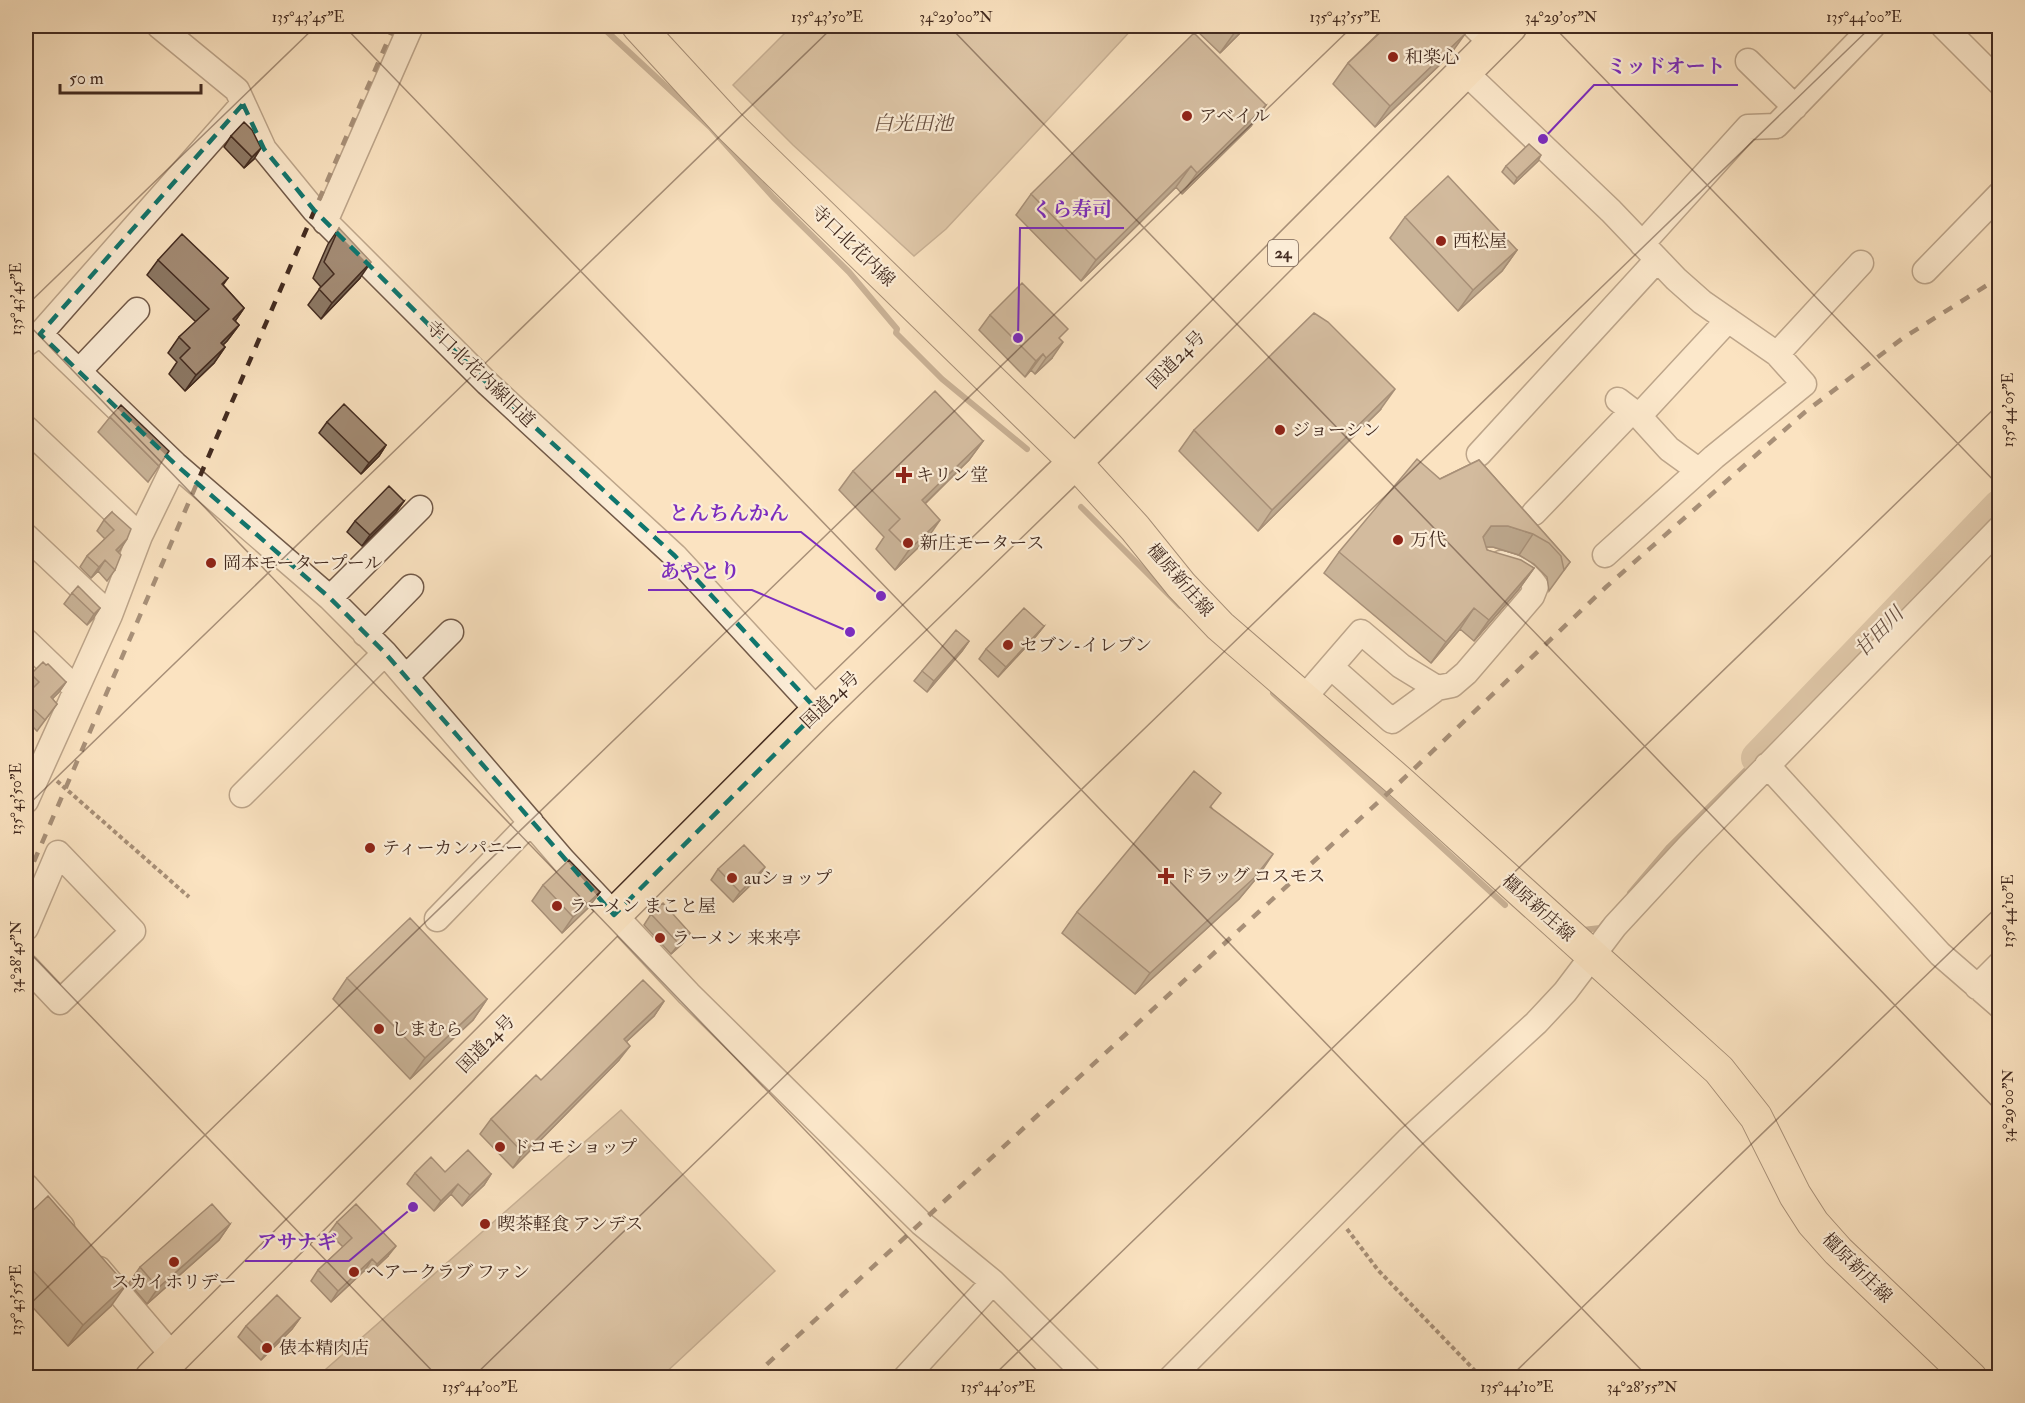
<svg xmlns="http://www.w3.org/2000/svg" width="2025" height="1403" font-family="'IM FELL Double Pica','Noto Serif JP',serif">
  <rect width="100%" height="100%" fill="#fbe3c1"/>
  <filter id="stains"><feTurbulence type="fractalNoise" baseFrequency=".00333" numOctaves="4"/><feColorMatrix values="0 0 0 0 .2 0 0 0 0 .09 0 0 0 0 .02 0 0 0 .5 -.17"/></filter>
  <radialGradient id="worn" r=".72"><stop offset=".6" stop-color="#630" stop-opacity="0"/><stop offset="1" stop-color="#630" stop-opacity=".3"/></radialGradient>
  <path fill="#bca48a" stroke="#8c7460" stroke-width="1.5" d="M792,26H1135L946,229L914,256L793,145L733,85Z
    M621,1110L775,1271L661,1377H317Z"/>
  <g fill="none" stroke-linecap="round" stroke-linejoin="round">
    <path stroke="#8c7460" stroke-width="6" d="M601,26L710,127L773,197L849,272L897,329L896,333L942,379L1027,449
      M1081,507L1180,606
      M1273,693L1505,905
      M1630,893L1669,847L1758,758
      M1581,928L1583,930L1600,928L1604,923"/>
    <path stroke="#bca48a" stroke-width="34" d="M1758,758L2000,506"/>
    <g stroke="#715948" stroke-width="27">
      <path id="minor" d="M159,26L237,90L264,149L314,210L487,383L675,556L818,711
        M1474,26L1491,43
        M1943,26L2000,83
        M1748,61L1795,107
        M1464,71L1611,211L1676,279L1702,302L1777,354L1804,384L1714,457L1605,555
        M325,222L411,26
        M1642,244L1748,127L1776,126L1873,26
        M1925,271L2000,194
        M40,334L175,464L330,598L385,653L563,860L689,994L921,1223L993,1282L1089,1378
        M26,344L40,334L243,104
        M1777,354L1861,263
        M79,371L137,310
        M1618,400L1639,416L1669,449L1698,470
        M1639,416L1728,320
        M26,428L140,536
        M1479,454L1657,260
        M1534,513L1632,411
        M26,536L110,615
        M330,598L420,508
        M365,634L411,587
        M26,641L76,689
        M406,677L451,632
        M1437,688L1452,685L1466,673L1532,596L1536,586C1527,573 1517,566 1501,563
        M1303,699L1361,632L1401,666L1437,688L1392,721L1331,667
        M1767,765L1940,954L2000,1006
        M242,795L385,653
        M26,801L110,615L140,536L175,464
        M437,919L531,822
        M26,928L58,853L133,931L60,1002L26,966
        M1977,987L2000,964
        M26,1186L62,1227
        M99,1269L173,1356
        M905,1378L993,1282
        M1171,1378L1409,1139L1536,1023L1565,992L1615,926L1688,847L2000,528"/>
    </g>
    <g stroke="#432b20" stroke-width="34">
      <path id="major" d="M638,26L730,126L1075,462L1135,528L1181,585L1220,626L1400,782L1719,1070L1756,1117L1795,1195L1813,1223L1838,1251L1971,1378"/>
    </g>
    <g stroke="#432b20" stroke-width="36">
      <path id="highway" d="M152,1378L818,711L1075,462L1510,26"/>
    </g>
    <path stroke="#432b20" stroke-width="4" stroke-dasharray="4.5 3" stroke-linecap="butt" d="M57,781L189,897
      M1347,1229L1378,1270L1482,1378"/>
    <use href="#minor" stroke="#fcedd7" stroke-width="24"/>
    <use href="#major" stroke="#fbe3c1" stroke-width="32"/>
    <use href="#highway" stroke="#fbe3c1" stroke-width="33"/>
    <path stroke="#432b20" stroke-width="4.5" stroke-dasharray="10 10" stroke-linecap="butt" d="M26,880L394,26
      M752,1378L1400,782L1606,587L1805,412L1903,338L2000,277"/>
  </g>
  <path fill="#8c7864" stroke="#432b20" stroke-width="1.5" d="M1199,26H1247L1220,53L1196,30Z
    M1386,26H1456L1450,55L1375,127L1333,84L1348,63Z
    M1266,105L1251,126L1182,194L1176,187L1081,281L1016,215L1031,194Z
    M231,136L254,159L244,168L224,147Z
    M1538,161L1514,184L1502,172L1506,166Z
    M1405,217L1517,250L1502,271L1458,311L1390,238Z
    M339,228L360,278L321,319L308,305L321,287L313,278L328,244Z
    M158,260L228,278L223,285L244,308L235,321L239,325L227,341L223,345L225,347L214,363L185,391L169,374L177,362L168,353L179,337L196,322L147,275Z
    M990,315L1052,358L1035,374L1031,370L1025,377L979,330Z
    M1380,410L1258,531L1179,451L1194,430Z
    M110,417L159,466L148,482L98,432Z
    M327,422L386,445L379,456L361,474L319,433Z
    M983,441L969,460L925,504L927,539L895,570L876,549L884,537L839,490L853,471Z
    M1479,460L1570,562L1549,591L1547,577L1534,564L1519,555L1493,547H1486L1487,550L1534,568L1519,589L1474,641L1460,629L1431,663L1324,573L1339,552L1440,479Z
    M404,501L396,512L362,546L347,532L355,521Z
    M112,512L120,550L118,552L115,570L107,581L98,571L91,578L80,567L87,556L105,539L97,531L104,520Z
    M72,593L100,608L87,625L64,604Z
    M1044,626L1036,636L998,677L979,659L986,649Z
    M969,641L962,651L927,692L914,681L922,671Z
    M31,674L66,682L59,692L52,699L57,704L37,731L26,720V695L30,691L26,687V682Z
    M1211,807L1259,875L1239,899L1135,994L1062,933L1077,912Z
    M718,869L758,878L733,902L711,880Z
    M543,885L600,892L588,908L562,933L532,901Z
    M651,914L683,943L671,954L644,925Z
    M347,978L487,999L473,1020L410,1079L333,999Z
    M664,1001L654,1016L626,1042L619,1060L513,1168L480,1134L491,1119L541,1080Z
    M445,1172L491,1174L484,1185L462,1206L451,1194L434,1211L407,1184L415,1173Z
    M26,1217L111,1306L68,1346L26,1300Z
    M337,1222L388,1256L369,1274L365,1270L331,1302L311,1281L318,1270L343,1247L329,1233Z
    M230,1224L219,1240L147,1304L129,1283L140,1267Z
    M300,1318L292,1329L261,1360L238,1337L246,1326Z"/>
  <path fill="#726151" stroke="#432b20" stroke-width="1.5" d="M1242,26H1247L1220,53L1235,32Z
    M1465,34L1450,55L1375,127L1390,106Z
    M1266,105L1251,126L1182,194L1197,173Z
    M261,148L254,159L244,168L252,157Z
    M1541,155L1538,161L1514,184L1517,178Z
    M1191,166L1176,187L1081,281L1096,260Z
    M1517,250L1502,271L1458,311L1473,290Z
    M371,262L360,278L321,319L332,303Z
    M244,308L233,324V319Z
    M239,325L227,341L209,358L221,343Z
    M1063,342L1052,358L1035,374L1046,358Z
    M225,347L214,363L185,391L196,375Z
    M1043,354L1031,370L1025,377L1036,361Z
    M1395,389L1380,410L1258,531L1272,510Z
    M983,441L969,460L908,520L922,500Z
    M386,445L379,456L361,474L369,463Z
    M404,501L396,512L362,546L370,535Z
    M940,520L927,539L895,570L909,550Z
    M1491,526H1508L1533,534L1519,555L1493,547H1477L1468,558Z
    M127,539L120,550L109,561L116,550Z
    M105,560L98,571L91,578L99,567Z
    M1534,568L1519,589L1474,641L1489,620Z
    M100,608L93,619L87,625L94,614Z
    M1474,608L1460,629L1431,663L1446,642Z
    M1044,626L1036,636L998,677L1006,667Z
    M969,641L962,651L927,692L934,681Z
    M66,682L59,692L43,708L51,697Z
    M1273,854L1259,875L1239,899L1135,994L1150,973Z
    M765,867L758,878L733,902L740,892Z
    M600,892L588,908L562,933L573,917Z
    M690,933L683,943L671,954L679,944Z
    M487,999L473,1020L410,1079L425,1058Z
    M664,1001L654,1016L613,1054L624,1039Z
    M630,1046L619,1060L513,1168L523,1153Z
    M491,1174L484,1185L462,1206L470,1195Z
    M458,1184L451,1194L434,1211L441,1201Z
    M230,1224L219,1240L147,1304L158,1288Z
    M396,1246L388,1256L369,1274L377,1264Z
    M372,1259L365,1270L331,1302L338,1291Z
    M126,1285L111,1306L68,1346L83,1325Z
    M300,1318L292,1329L261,1360L269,1349Z"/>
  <path fill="#a38b74" stroke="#432b20" stroke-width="1.5" d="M1228,26H1242L1235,32Z
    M1387,26H1456L1465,34L1390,106L1348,63Z
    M1194,33L1266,105L1197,173L1191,166L1096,260L1031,194Z
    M244,122L252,130L261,148L252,157L231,136Z
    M1529,144L1541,155L1517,178L1506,166Z
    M1448,176L1517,250L1473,290L1405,217Z
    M339,228L371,262L332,303L319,289L334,274L324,262Z
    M182,234L228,278L222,284L244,308L233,319L239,325L221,343L225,347L196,375L180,358L190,348L179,337L209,309L158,260Z
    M1022,283L1068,329L1059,338L1063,342L1046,358L1043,354L1036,361L990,315Z
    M1314,313L1328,322L1395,389L1272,510L1194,430Z
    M935,391L983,441L922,500L940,520L909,550L889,530L900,519L853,471Z
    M344,404L386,445L369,463L327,422Z
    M121,405L169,451L159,466L110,417Z
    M1417,459L1440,479L1479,460L1570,562L1564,570L1561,556L1549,543L1533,534L1508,526H1491L1483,537L1487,550L1521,560L1534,568L1489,620L1474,608L1446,642L1339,552Z
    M389,486L404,501L370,535L355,521Z
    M112,512L131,529L127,539L116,550L121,555L115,570L105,560L99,567L87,556L114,530L104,520Z
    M78,586L100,608L94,614L72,593Z
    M1024,608L1044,626L1006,667L986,649Z
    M956,630L969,641L934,681L922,671Z
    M43,662L46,665L48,664L66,682L51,697L57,704L45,720L26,702V695L39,682L31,674Z
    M1194,771L1221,793L1210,807L1273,854L1254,878L1150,973L1077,912Z
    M744,845L765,867L740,892L718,869Z
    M569,860L600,892L573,917L543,885Z
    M663,903L690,933L679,944L651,914Z
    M410,918L487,999L425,1058L347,978Z
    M643,980L664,1001L624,1039L630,1046L523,1153L491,1119L536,1075L541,1080Z
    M468,1150L491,1174L470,1195L458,1184L441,1201L415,1173L431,1157L445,1172Z
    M48,1196L126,1285L83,1325L26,1263V1217Z
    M212,1204L230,1224L158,1288L140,1267Z
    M356,1204L396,1246L377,1264L372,1259L338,1291L318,1270L352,1238L337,1222Z
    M277,1295L300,1318L269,1349L246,1326Z"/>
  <path d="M0 0H2025V1403H0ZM243,104L264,149L314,210L487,383L675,556L818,711L614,915L385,653L330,598L175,464L40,334Z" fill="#fbe3c1" fill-opacity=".55" fill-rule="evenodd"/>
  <path fill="none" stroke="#0f766e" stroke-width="4.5" stroke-dasharray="12 8" stroke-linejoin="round" d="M243,104L264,149L314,210L487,383L675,556L818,711L614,915L385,653L330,598L175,464L40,334Z"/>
  <path fill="none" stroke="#432b20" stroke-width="1.5" stroke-opacity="0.45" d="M344,26L1649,1378M949,26L2000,1114M1553,26L2000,487M26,306L316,26M26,322L1044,1378M26,807L834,26M26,949L439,1378M26,1308L1353,26M472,1378L1872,26M991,1378L2000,403M1509,1378L2000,904"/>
  <g fill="#8f2418" stroke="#fcedd7" stroke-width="2">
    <circle cx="1393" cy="57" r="6"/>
    <circle cx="1187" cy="116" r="6"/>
    <circle cx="1441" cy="241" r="6"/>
    <circle cx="1280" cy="430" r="6"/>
    <path d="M901 466h6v6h6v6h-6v6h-6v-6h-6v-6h6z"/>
    <circle cx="1398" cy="540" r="6"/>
    <circle cx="908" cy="543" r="6"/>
    <circle cx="211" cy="563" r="6"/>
    <circle cx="1008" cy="645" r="6"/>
    <circle cx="370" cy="848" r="6"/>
    <path d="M1163 867h6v6h6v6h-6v6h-6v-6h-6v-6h6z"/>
    <circle cx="732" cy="878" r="6"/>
    <circle cx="557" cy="906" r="6"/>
    <circle cx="660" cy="938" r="6"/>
    <circle cx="379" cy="1029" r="6"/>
    <circle cx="500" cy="1147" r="6"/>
    <circle cx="485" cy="1224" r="6"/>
    <circle cx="174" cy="1262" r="6"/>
    <circle cx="354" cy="1272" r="6"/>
    <circle cx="267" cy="1348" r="6"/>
  </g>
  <g text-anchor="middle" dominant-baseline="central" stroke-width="4.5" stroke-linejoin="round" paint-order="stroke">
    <rect fill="#fcedd7" stroke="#7a6557" stroke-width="1.5" x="1268" y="240" width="30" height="26" rx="4.5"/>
    <g font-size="16" font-weight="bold" fill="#432b20">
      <text x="1283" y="253">24</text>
    </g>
    <g font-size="18" fill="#432b20" stroke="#fcedd7" text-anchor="start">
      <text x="1405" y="57">和楽心</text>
      <text x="1199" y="116">アベイル</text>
      <text x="1453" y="241">西松屋</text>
      <text x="1292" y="430">ジョーシン</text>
      <text x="916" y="475">キリン堂</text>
      <text x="1410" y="540">万代</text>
      <text x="920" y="543">新庄モータース</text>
      <text x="223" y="563">岡本モータープール</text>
      <text x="1020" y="645">セブン-イレブン</text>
      <text x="382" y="848">ティーカンパニー</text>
      <text x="1178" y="876">ドラッグ コスモス</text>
      <text x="744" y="878">auショップ</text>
      <text x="569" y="906">ラーメン まこと屋</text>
      <text x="672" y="938">ラーメン 来来亭</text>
      <text x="391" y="1029">しまむら</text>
      <text x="512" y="1147">ドコモショップ</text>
      <text x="497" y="1224">喫茶軽食 アンデス</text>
      <text x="366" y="1272">ヘアークラブ ファン</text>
      <text x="174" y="1282" text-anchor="middle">スカイホリデー</text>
      <text x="279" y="1348">俵本精肉店</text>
    </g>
    <g font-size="18" fill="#432b20" stroke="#fcedd7">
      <text transform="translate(853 246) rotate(44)">寺口北花内線</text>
      <text transform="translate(1176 360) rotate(-45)">国道24号</text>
      <text transform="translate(480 374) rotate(44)">寺口北花内線旧道</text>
      <text transform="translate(1180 580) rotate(49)">橿原新庄線</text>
      <text transform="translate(830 700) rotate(-44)">国道24号</text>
      <text transform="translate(1538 908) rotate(42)">橿原新庄線</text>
      <text transform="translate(486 1044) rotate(-45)">国道24号</text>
      <text transform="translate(1857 1268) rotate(45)">橿原新庄線</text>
    </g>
    <g font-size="20" font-style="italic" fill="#674f40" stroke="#fcedd7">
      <text x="913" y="123">白光田池</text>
      <text transform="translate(1879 632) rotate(-46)">甘田川</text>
    </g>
  </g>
  <path fill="none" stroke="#7b2cbf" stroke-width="2" d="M1543 139L1594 85H1738M1018 338L1020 228H1124M881 596L801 532H657M850 632L752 590H648M413 1207L349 1261H245"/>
  <g fill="#7b2cbf" stroke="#fcedd7" stroke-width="2">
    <circle cx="1543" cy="139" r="6"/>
    <circle cx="1018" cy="338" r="6"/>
    <circle cx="881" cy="596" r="6"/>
    <circle cx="850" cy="632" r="6"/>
    <circle cx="413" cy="1207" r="6"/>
  </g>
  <g font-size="20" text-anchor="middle" font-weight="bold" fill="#7b2cbf" stroke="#fcedd7" stroke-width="4.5" stroke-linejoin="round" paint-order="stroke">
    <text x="1666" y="73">ミッドオート</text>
    <text x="1072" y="216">くら寿司</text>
    <text x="729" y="520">とんちんかん</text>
    <text x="700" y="578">あやとり</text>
    <text x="297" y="1249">アサナギ</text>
  </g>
  <rect width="2025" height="1403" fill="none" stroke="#fbe3c1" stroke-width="66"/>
  <path d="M60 84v9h141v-9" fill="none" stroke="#432b20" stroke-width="3"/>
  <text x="69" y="84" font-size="18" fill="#432b20" stroke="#fcedd7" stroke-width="4.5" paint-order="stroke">50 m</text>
  <rect x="33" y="33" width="1959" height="1337" fill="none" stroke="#432b20" stroke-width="2"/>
  <g font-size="15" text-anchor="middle" fill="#432b20">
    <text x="308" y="22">135°43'45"E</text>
    <text x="827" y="22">135°43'50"E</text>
    <text x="956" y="22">34°29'00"N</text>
    <text x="1345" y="22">135°43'55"E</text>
    <text x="1561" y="22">34°29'05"N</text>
    <text x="1864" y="22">135°44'00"E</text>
    <text transform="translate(16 299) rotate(-90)" y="5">135°43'45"E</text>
    <text transform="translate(2008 410) rotate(-90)" y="5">135°44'05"E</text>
    <text transform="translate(16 799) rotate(-90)" y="5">135°43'50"E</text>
    <text transform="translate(2008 911) rotate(-90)" y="5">135°44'10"E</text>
    <text transform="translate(16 957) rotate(-90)" y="5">34°28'45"N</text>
    <text transform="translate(2008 1106) rotate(-90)" y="5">34°29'00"N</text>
    <text transform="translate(16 1300) rotate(-90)" y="5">135°43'55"E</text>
    <text x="480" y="1392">135°44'00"E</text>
    <text x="998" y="1392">135°44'05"E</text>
    <text x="1517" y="1392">135°44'10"E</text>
    <text x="1642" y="1392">34°28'55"N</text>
  </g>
  <rect width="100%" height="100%" filter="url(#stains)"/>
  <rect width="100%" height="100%" fill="url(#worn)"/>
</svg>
